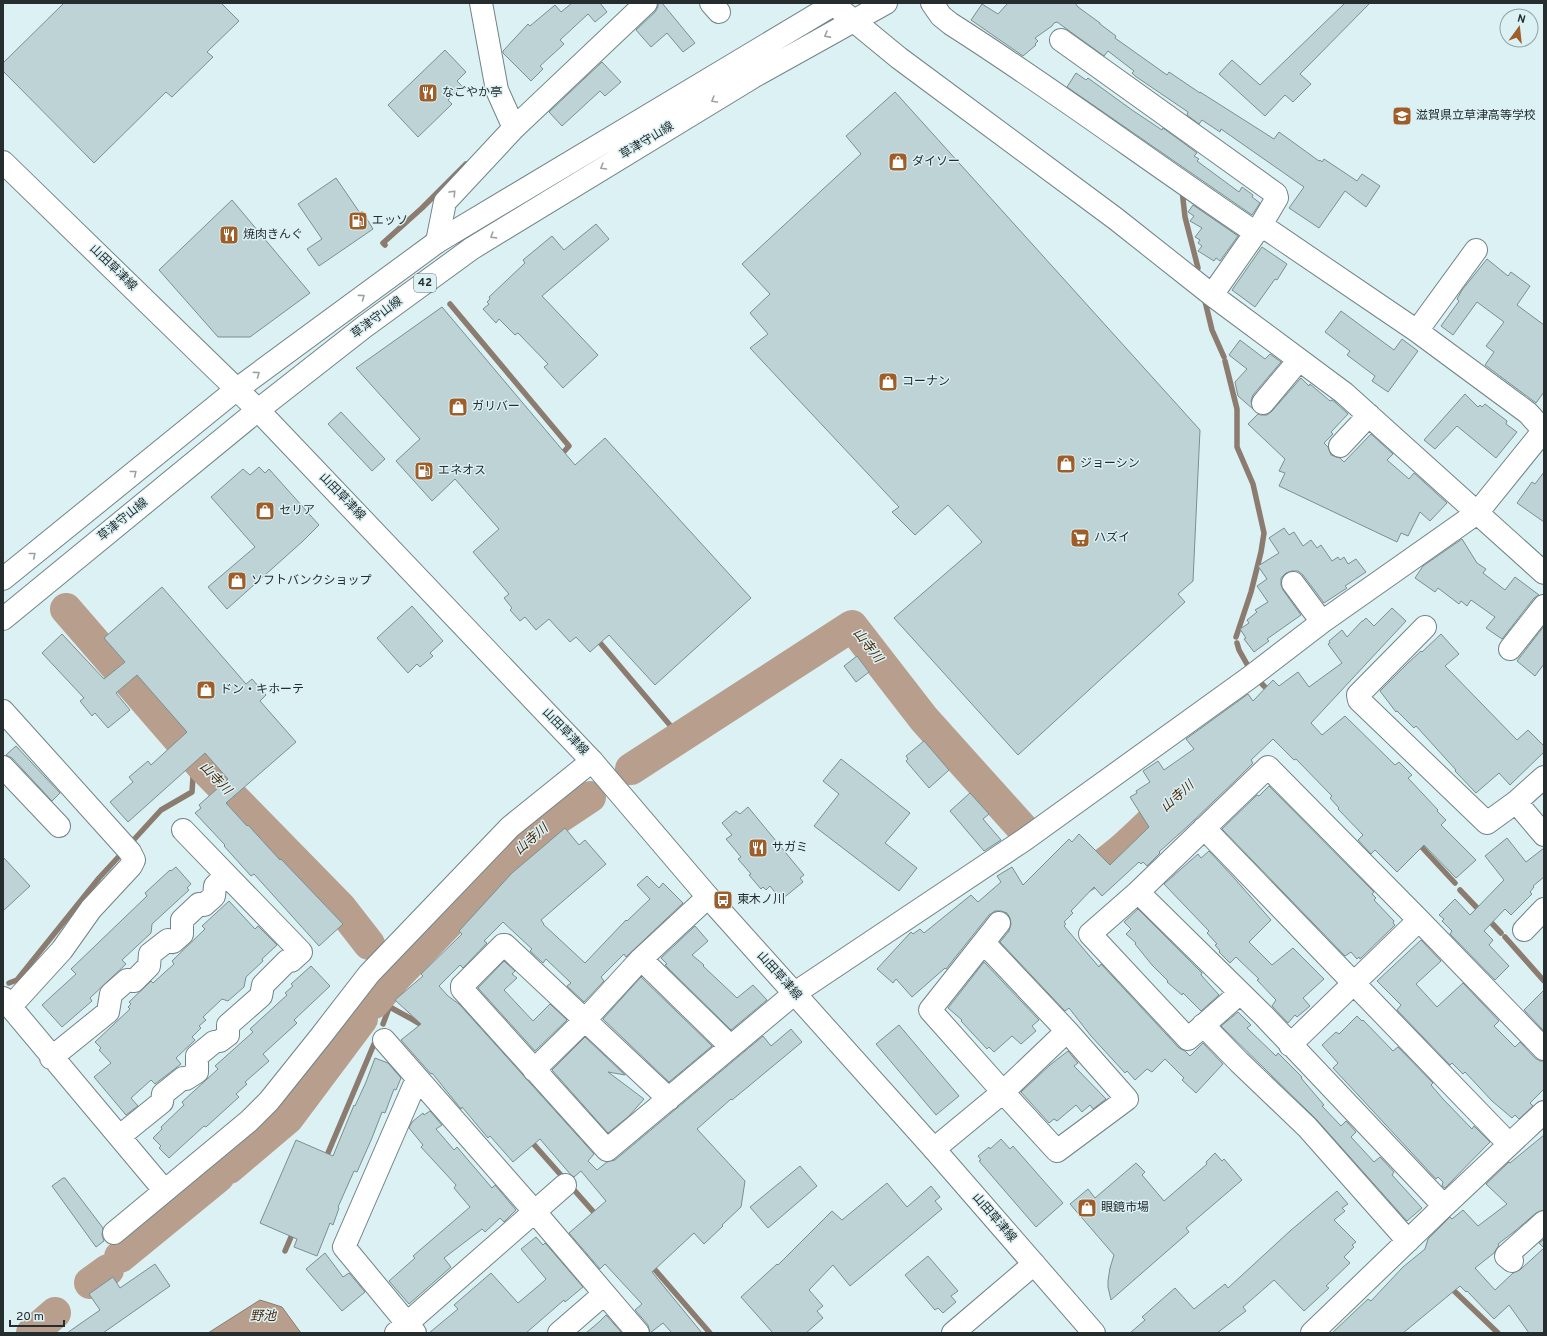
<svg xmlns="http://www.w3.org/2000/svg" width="1547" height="1336" font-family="Overpass,'Noto Sans JP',sans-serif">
  <rect width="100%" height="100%" fill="#dbf1f4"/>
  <path fill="#b89e8c" stroke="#8c7c70" d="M260,1300L282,1307L301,1333H208Z"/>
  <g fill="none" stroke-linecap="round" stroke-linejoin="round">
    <path stroke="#8c7c70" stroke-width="5.5" d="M1182,190L1185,217L1198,268
      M385,245L383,243L422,208L466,164
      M1204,297L1212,330L1224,357
      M450,304L569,446L560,456
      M1225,361L1237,409V447L1253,484L1264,533L1261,552L1251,592L1236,637
      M596,638L680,737
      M1237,643L1239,650L1248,666
      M1262,684L1270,692
      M1417,842L1455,883
      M129,845L161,810L192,792L193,777L202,766
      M1460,890L1481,912
      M1487,918L1501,933
      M1505,937L1544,981
      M9,983L17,980L99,878L123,852
      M378,999C393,1011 412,1017 427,1029
      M383,1024L389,1008
      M529,1139L598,1217
      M325,1160L374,1044
      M285,1251L294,1230
      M650,1264L710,1333
      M1450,1287L1498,1333"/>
    <path stroke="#b89e8c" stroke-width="32" d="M66,609L202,766L341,908L369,944
      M631,769L852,626L924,719L1023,829
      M1078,880C1117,860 1147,825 1179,795
      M374,1003L396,977L533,835L590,797
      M229,1168L288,1118L362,1019
      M120,1257L219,1176
      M90,1283L108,1270
      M32,1333L55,1313"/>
  </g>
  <path fill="#bed3d5" stroke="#7b8f91" d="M64,3H221L239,21L207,52L213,57L172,97L166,92L94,163L3,71V63Z
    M572,3H600L607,12L595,22L588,14L560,40L564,44L540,66L543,69L531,81L503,53V51L528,24L530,26L555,5L561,12Z
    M658,3H662L695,43L683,52L667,33L651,47L636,30L655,12L658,7Z
    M1008,3H1075L1078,7L1100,23V24L1116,36L1115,38L1167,75L1169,72L1200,93V92L1274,139L1279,132L1319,161L1320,160L1322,162L1324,159L1357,181L1362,174L1380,186L1366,207L1345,191L1319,228L1289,208L1304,187L1221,129L1220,132L1202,120L1199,124L1187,115L1188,112L1135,76L1132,73L1134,71L1108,51L1104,56L1057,22L1054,23L1052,26L1035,38L1038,41L1035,44L1036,45L1023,56L971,20L982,4L998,14Z
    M1345,3H1370L1300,74L1311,84L1293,102L1285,95L1265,116L1219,74L1232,60L1260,85Z
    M445,50L466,72L457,81L462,86L448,100L452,104L418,137L388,105Z
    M602,62L621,82L605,96L600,91L562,126L549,112Z
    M1076,73L1086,80L1088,78L1132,110L1162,130L1163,128L1185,144L1197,153L1194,156L1199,159L1197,161L1239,192L1242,187L1253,195L1252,197L1260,203L1252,215L1067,87Z
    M895,92L1200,430L1193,581L1178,594L1185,602L1018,755L894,618L982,542L948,505L915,535L892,512L899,507L750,348L768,334L750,313L770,294L742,264L861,154L846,136Z
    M336,178L360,213L362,211L373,229L319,266L307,249L322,239L298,204Z
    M232,200L310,293L250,337H218L159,270Z
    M1193,205L1238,236L1220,261L1216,258L1214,261L1198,251L1202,246L1198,243L1200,240L1195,237L1202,228L1190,221L1194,216L1188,212Z
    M596,224L609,239L542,296L598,355L563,388L544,367L548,364L518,333L515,335L499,319L496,323L483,309L489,304L487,302L490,299L489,297L525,263L523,260L552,236L564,250Z
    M1262,247L1287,264L1277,280L1275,279L1255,307L1232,290Z
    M1487,259L1508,276L1511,272L1530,286L1517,305L1544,325V392L1536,403L1485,365L1494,352L1486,346L1504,322L1477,302L1453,335L1441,326L1459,301L1457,299L1462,290Z
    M442,307L575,465L605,438L751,598L655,685L609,635L590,652L576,637L570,642L549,619L536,630L525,617L520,621L510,610L512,608L504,598L509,594L473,552L499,529L455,479L432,501L396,461L420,439L356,368Z
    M1341,311L1394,350L1402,339L1418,351L1388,392L1372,381L1375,376L1347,355L1350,351L1325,332Z
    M1240,340L1265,359L1270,354L1281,362L1253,395L1251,401L1253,409L1238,396L1235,382L1247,369L1229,355Z
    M1301,378L1309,386L1310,384L1330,401L1332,400L1336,403L1348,414L1331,432L1333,434L1324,443L1328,447L1331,455L1340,458L1344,462L1371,434L1393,454L1387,460L1409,479L1414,473L1447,503L1430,521L1420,512L1408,536L1401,533L1397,542L1279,486L1285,473L1279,471L1285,459L1248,424L1258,414L1261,415H1267L1272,411Z
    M1465,394L1478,407L1480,405L1482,407L1485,404L1507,421L1506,424L1517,432L1496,458L1457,426L1435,449L1424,440Z
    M341,412L385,459L372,471L328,424Z
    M259,467L265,473L269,469L319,525L303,541L227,609L208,587L255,547L211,497L243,469L250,475Z
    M1544,472V522L1517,503L1532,482L1535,484Z
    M1284,528L1289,535L1294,532L1303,546L1311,540L1317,548L1321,545L1332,561L1338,557L1340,560L1344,557L1348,564L1356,559L1366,572L1345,586L1347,588L1324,603L1303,575L1298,571H1292L1286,573L1281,578V585L1283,590L1301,615L1267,639L1269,641L1254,652L1244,639L1246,638L1240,629L1249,623L1247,620L1257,612L1255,610L1268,602L1257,586L1267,579L1258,566L1279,553L1269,538Z
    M1462,539L1477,563L1486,569L1483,573L1505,590L1515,577L1539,595L1534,598L1502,639L1486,628L1495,617L1471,600L1467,606L1461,601L1459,604L1438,588L1435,592L1415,578L1423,566Z
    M162,587L246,684L252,679L266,695L260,701L296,742L226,803L247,826L248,825L280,860L281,859L343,924L319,946L254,874L251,876L224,846L225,845L195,813L201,808L199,805L228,779L205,753L128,822L110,802L133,782L129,777L148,761L151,765L187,732L137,675L116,693L130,710L108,728L95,713L92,716L80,701L84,698L42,653L62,634L104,679L125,662L104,638Z
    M412,606L443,641L430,653L433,656L420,667L417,664L408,673L377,638Z
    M1392,608L1406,621L1311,723L1322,735L1345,716L1395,765L1399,762L1412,775L1408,778L1438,810L1437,811L1446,820L1441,825L1476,860L1456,878L1424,845L1397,872L1375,850L1371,854L1358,840L1363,835L1338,809L1339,808L1330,798L1332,796L1296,759L1294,760L1273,739L1251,760L1253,763L1239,777L1189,825L1159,852L1160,853L1147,866L1143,862L1141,864L1139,862L1102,896L1094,887L1071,911L1073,913L1064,922L1066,924L1064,926L1099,967L1101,964L1179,1048L1185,1051L1190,1056L1203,1043L1223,1064L1196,1093L1182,1080L1184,1078L1165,1059L1152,1072L1147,1069L1135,1080L1127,1071L1125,1073L1091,1036L1069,1008L1065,1011L1000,942L1009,931L1011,924L1010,918L1007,913L1001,911H995L989,915L946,969L945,968L912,997L896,979L893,983L877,969L911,932L913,934L920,929L924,933L971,895L978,902L1001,882L997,876L1012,867L1023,885L1069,839L1072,842L1079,834L1110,865L1149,827L1130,797L1137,793L1136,791L1150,782L1143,771L1158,761L1164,770L1194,749L1186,739L1248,694L1253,701L1273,680L1279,686L1298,672L1309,687L1342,663L1328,644L1330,643L1329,641L1342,630L1347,637L1362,621H1363L1366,618L1374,626Z
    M1544,626V664L1535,676L1517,661Z
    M1441,634L1459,654L1445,666L1517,740L1528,730L1544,746V752L1510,785L1499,773L1476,793L1455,771L1456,770L1416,726L1414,728L1397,711L1396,712L1380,691L1408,663L1421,651L1422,652Z
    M857,656L869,672L856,682L844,666Z
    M924,741L949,770L929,788L906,761L908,759L906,756Z
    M16,746L60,793L52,801L12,758L6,755Z
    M841,759L910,813L885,843L917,868L899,891L814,826L839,794L823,781Z
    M1269,786L1374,892L1372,894L1376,898L1374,900L1394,921L1393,923L1395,925L1360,959L1359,957L1357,959L1351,952L1345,956L1222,829L1257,795L1259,796Z
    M970,793L989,814L983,819L1001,840L984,851L950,811Z
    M748,807L804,875L800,878L803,882L781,900L770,886L766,890L763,887L761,889L749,875L751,874L738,859L741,857L726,839L732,835L722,823L736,811L740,814Z
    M565,828L579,845L585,840L606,864L541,920L544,924H543L585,963L626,920L627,921L650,899L637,885L647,876L659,888L663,883L683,903L626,957L624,954L601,977L604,981L584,1002L567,986L571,983L546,959L543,963L530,951L532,949L503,922L484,941L487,943L463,968L460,965L439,986L448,996L459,1004L594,1154L588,1161L597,1170L607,1162L615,1160L763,1036L771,1046L791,1029L802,1042L755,1081L732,1100L731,1099L697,1129L745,1181L741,1207L722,1225L723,1226L704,1244L694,1233L652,1272L702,1333H672L663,1323L650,1333L648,1325L635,1310L642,1304L605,1264L600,1269L569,1233L606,1201L581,1171L574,1177L571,1175L540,1139L513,1162L490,1136L488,1138L462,1107L461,1109L432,1073L431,1074L401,1040L421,1024L395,1000L423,976L421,974L462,934L459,931L512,873Z
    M1507,838L1526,862L1544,848V877L1533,886L1534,887L1530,892L1532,894L1511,915L1505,909L1484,931L1493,940L1489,945L1509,966L1495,980L1450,934L1452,931L1442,921L1444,919L1439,915L1455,899L1470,915L1504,880L1485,856Z
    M1209,851L1235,879L1271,920L1249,942L1272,965L1293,948L1324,979L1303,998L1310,1006L1297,1017L1295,1015L1288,1023L1272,1006L1276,1000L1257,980L1259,979L1236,957L1230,963L1219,952L1220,951L1215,945L1217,944L1207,933L1209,931L1164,884L1198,854L1201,858Z
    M3,857L30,886L3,911Z
    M176,867L191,884L187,888L189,890L152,924L151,933L122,960L126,964L90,998L92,1001L62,1027L42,1005L76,974L71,969L147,896L145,893L170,870L171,871Z
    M229,901L255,929L258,926L277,945L262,959L263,961L246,977L244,987L228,1001L222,999L203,1017L206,1020L199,1026L201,1028L192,1037L195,1040L176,1058L181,1064L155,1084L151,1080L131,1098L138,1106L126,1115L94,1077L111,1063L99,1050L101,1048L95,1042L130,1009L128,1007L131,1004L129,1002L151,981L153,983L174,964L172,961L205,929L202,926Z
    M1138,909L1202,973L1201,975L1219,995L1201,1011L1183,993L1182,995L1167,982L1168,981L1152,965L1135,944L1136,943L1126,934L1131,929L1124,922Z
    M695,926L708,941L692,955L704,965L703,966L737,998L753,985L767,1000L731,1030L665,965L667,964L661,958Z
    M1421,940L1441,961L1416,984L1437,1007L1463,983L1499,1021L1494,1026L1515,1047L1520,1042L1535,1058L1540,1061H1544V1089L1530,1103L1533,1106L1519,1119L1515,1115L1512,1118L1492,1101L1465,1072L1463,1074L1452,1063L1450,1065L1397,1010L1401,1005L1377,981Z
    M504,961L515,971L512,974L517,978L504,990L533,1021L550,1004L567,1020L535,1051L478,988Z
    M984,962L1039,1020L1032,1026L1036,1031L1021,1044L1012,1036L994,1052L989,1047L987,1049L961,1021L962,1020L948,1008Z
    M311,966L330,986L294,1020L297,1023L263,1054L269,1061L245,1082L247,1084L236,1094L239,1097L206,1127L204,1126L169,1158L159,1148L161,1146L153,1138L162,1129L161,1127L184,1105L182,1102L218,1069L215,1066L253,1032L250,1029L287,995L285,993L293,986L291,984Z
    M641,977L712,1046L669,1082L603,1019Z
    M1544,990V1031L1524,1010Z
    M1238,1012L1251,1025L1247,1028L1276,1056L1278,1053L1302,1077L1301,1078L1324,1105L1322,1106L1341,1126L1346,1121L1356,1132L1351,1137L1374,1162L1380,1157L1394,1172L1392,1175L1422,1208L1407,1221L1316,1119L1221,1026Z
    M1357,1016L1362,1021L1363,1020L1393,1051L1398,1047L1433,1083L1431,1085L1443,1099L1472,1129L1474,1126L1490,1142L1445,1188L1442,1186L1443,1182L1438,1177L1436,1179L1333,1068L1338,1063L1322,1045L1336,1032L1339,1034Z
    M899,1025L959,1096L936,1115L876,1044Z
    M585,1037L625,1075L608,1072L644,1099L629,1116L608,1133L552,1070Z
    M1068,1051L1078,1063L1074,1066L1106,1099L1093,1109L1090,1105L1082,1112L1076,1105L1057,1121L1054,1119L1049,1123L1021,1092L1050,1065Z
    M375,1058L388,1063L401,1078L396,1090L394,1089L385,1113L382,1112L372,1138L357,1172L354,1171L338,1207L339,1208L333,1225L330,1223L317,1256L294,1247L297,1239L260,1223L296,1140L333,1156L354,1105L355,1106L366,1082Z
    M430,1111L442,1125L436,1129L454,1150L457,1147L492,1188L495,1185L516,1210L504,1222L500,1218L485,1232L482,1229L444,1258L451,1267L409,1304L389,1281L415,1258L413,1256L470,1207L454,1188L456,1185L421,1147L423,1145L409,1128L412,1122L423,1113L424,1115Z
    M1544,1135V1210L1536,1213L1515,1231L1498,1244L1499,1245L1494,1253L1475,1268L1495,1290L1513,1273L1521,1269L1544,1248L1539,1243L1544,1239V1333H1529L1509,1305L1494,1319L1467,1291L1466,1292L1460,1286L1403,1333H1332L1368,1299L1371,1301L1403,1267L1425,1249L1428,1239L1450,1217L1452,1219L1463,1210L1478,1226L1507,1204L1486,1184L1509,1162L1510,1163Z
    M1001,1139L1010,1149L1013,1146L1063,1203L1036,1227L979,1161L981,1160L978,1156L989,1147L990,1149Z
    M1215,1153L1222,1161L1224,1159L1242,1180L1186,1228L1189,1232L1111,1300L1108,1287V1281L1110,1268L1114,1255L1070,1204L1088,1189L1095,1198L1136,1163L1145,1172L1142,1175L1164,1201L1207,1164L1206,1162Z
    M800,1166L817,1186L768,1228L750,1207Z
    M63,1178H65L103,1228L102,1235L104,1241L96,1247L52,1186Z
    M887,1183L907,1207L931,1186L940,1197L935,1201L942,1209L850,1286L833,1265L809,1290L823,1306L817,1311L823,1318L806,1333H773L741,1297L777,1264L778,1265L832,1211L842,1220Z
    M1337,1191L1348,1204L1342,1208L1345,1211L1334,1220L1356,1242L1352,1245L1354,1247L1344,1257L1350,1263L1326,1286L1329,1288L1304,1311L1274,1280L1243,1307L1246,1311L1217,1333H1130L1145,1320L1142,1317L1175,1288L1194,1309L1225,1284L1228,1288L1290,1231Z
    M536,1237L543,1245L545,1243L583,1287L565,1302L564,1300L526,1333H429L458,1309L454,1305L491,1273L518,1303L543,1282L546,1279L521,1249Z
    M325,1253L343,1277L349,1273L365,1292L342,1311L306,1269Z
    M928,1256L958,1291L951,1296L956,1302L943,1313L938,1308L935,1310L905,1275Z
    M155,1264L170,1286L103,1333H67L100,1310L89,1294L113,1277L120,1288Z
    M606,1315L622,1333H586L599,1322Z"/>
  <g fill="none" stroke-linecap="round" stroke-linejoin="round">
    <g stroke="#718487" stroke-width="24">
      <path id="minor" d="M481,3L497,90L514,128
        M711,3L719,12
        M832,3L899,58L1116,219L1212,295L1344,393L1544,573
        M932,3L941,16L951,24C1055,90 1153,164 1256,233
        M1061,40L1276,194L1277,198L1261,225L1212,295
        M1261,225L1417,331L1528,413L1544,431
        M437,242L445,202L514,128L646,3
        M1417,331L1476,250
        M1263,403L1299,360
        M1340,446L1369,415
        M1293,583L1322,622
        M1425,627L1358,695L1359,700L1487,823L1516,802L1544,777
        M1510,649L1544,606
        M3,711L130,852L134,860L131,866L91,909L62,950L10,1007
        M3,767L59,826
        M1516,802L1544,835
        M1204,828L1509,1144
        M1138,892L1090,934L1188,1039L1240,993
        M1524,930L1544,909
        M984,943L1067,1031L1127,1099L1057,1151L1003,1092L930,1010L999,923
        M641,959L730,1046
        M3,998L164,1190
        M1203,1025L1239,1062L1307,1127L1408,1241
        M384,1040L534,1211L638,1333
        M1290,1045L1419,920
        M51,1058L108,1012L111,994L127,980L134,981L149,966L150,954L168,940L173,942L182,934V920L199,904L204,905L214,896L215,886L226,875
        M534,1070L585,1020L641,959L708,897
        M669,1099L505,945H503L462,986V989L607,1150L795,993L1024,840L1249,678L1322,622L1477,513L1544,430
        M120,1136L162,1102L163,1094L183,1078L186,1079L197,1072V1056L214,1042L220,1041L228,1035V1025L261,996L263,985L287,961H291L301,952L183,830
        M934,1149L1003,1092L1067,1031
        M1444,1206L1264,1016L1138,892L1268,767L1419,920L1544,1049
        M114,1233L249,1121L269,1101L321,1036L369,974L510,827L592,761
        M1512,1261L1506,1256L1544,1222
        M396,1333L565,1185
        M415,1333L344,1247L417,1079
        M559,1333L604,1294
        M953,1333L1034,1264
        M1312,1333L1444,1206L1544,1112"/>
    </g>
    <g stroke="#718487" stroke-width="24">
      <path id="major" d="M3,162L258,410L592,761L708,897L934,1149L1094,1333
        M3,579L237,389L437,242L836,3
        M3,619L258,410L364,327L471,249L753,77L886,3"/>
    </g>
    <use href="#minor" stroke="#fff" stroke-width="22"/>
    <use href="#major" stroke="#fff" stroke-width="22"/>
  </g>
  <defs><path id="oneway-chevron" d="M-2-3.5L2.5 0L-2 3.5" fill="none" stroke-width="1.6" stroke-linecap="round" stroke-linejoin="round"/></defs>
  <g stroke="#9da0a1">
    <use href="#oneway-chevron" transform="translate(827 35) rotate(151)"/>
    <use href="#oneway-chevron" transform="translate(714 100) rotate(149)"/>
    <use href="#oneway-chevron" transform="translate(603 167) rotate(149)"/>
    <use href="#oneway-chevron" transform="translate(453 193) rotate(-47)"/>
    <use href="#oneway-chevron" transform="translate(493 236) rotate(148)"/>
    <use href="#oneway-chevron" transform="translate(362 297) rotate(-36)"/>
    <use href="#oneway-chevron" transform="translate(257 374) rotate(-36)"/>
    <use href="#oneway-chevron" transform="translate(134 473) rotate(-39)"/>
    <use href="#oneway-chevron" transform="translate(33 555) rotate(-39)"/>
  </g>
  <defs>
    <g id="restaurant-square" transform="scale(1)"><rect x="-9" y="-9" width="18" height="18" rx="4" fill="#9f5e29" stroke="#dbf1f4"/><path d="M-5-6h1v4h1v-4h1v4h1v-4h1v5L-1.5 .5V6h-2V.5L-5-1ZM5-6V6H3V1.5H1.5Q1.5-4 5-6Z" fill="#fff"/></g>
    <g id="school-square" transform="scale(1)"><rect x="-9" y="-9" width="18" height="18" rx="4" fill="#9f5e29" stroke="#dbf1f4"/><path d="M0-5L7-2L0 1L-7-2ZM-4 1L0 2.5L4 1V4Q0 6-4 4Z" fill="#fff"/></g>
    <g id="shop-square" transform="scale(1)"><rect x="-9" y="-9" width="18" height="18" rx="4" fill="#9f5e29" stroke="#dbf1f4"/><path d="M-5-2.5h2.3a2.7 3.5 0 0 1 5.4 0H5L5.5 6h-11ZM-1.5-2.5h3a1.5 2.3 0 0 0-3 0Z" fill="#fff"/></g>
    <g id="fuel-square" transform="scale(1)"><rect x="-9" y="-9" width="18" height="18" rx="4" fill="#9f5e29" stroke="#dbf1f4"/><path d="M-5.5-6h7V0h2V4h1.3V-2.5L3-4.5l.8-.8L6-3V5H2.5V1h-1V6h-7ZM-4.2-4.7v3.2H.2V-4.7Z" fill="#fff"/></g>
    <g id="supermarket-square" transform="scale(1)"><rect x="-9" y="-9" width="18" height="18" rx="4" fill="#9f5e29" stroke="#dbf1f4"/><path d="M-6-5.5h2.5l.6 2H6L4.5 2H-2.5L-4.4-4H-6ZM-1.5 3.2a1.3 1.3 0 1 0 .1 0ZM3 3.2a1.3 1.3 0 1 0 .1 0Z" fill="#fff"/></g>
    <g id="bus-square" transform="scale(1)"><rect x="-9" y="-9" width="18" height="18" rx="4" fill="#9f5e29" stroke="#dbf1f4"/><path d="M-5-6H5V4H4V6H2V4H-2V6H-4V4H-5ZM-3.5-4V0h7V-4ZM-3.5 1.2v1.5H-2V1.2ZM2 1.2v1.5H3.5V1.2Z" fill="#fff"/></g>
  </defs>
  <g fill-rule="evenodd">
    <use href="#restaurant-square" x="428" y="93"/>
    <use href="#school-square" x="1402" y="116"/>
    <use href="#shop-square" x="898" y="162"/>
    <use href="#fuel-square" x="358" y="221"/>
    <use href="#restaurant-square" x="229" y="235"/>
    <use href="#shop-square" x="888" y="382"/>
    <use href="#shop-square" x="458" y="407"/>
    <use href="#shop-square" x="1066" y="464"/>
    <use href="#fuel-square" x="424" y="471"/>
    <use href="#shop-square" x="265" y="511"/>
    <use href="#supermarket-square" x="1080" y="538"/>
    <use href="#shop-square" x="237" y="581"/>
    <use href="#shop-square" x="206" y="690"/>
    <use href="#restaurant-square" x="758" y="848"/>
    <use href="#bus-square" x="723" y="900"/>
    <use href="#shop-square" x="1087" y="1208"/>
  </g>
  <g text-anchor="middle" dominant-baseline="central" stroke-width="3" stroke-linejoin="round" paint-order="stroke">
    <rect fill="#dbf1f4" stroke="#5c6869" stroke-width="1" x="414" y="274" width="22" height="18" rx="3"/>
    <g font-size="11" font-weight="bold" fill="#252d2e">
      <text x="425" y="283">42</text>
    </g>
    <g font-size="12" fill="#252d2e" stroke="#dbf1f4" text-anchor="start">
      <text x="442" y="93">なごやか亭</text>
      <text x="1416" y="116">滋賀県立草津高等学校</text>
      <text x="912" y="162">ダイソー</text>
      <text x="372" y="221">エッソ</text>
      <text x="243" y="235">焼肉きんぐ</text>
      <text x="902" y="382">コーナン</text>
      <text x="472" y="407">ガリバー</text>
      <text x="1080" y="464">ジョーシン</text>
      <text x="438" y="471">エネオス</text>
      <text x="279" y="511">セリア</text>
      <text x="1094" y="538">ハズイ</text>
      <text x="251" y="581">ソフトバンクショップ</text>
      <text x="220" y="690">ドン・キホーテ</text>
      <text x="772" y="848">サガミ</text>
      <text x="737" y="900">東木ノ川</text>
      <text x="1101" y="1208">眼鏡市場</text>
    </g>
    <g font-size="12" fill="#252d2e" stroke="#dbf1f4">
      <text transform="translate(647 141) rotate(-31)">草津守山線</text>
      <text transform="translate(113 268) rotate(44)">山田草津線</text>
      <text transform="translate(377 318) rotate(-37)">草津守山線</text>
      <text transform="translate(342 497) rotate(46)">山田草津線</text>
      <text transform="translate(123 520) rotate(-39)">草津守山線</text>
      <text transform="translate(565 732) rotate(46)">山田草津線</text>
      <text transform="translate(779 976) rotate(48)">山田草津線</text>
      <text transform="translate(994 1218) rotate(49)">山田草津線</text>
    </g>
    <g font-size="13" font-style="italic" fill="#4d2808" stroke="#dbf1f4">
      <text transform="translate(867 646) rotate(52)">山寺川</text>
      <text transform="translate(215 779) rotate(46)">山寺川</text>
      <text transform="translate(1178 797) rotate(-42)">山寺川</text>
      <text transform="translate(532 840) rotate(-41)">山寺川</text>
      <text x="263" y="1317">野池</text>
    </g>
  </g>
  <rect width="1547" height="1336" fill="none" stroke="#252d2e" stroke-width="8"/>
  <g transform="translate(1519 28) rotate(15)"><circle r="19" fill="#dbf1f4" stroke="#92a3a5"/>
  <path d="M0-3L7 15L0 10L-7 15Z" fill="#9f5e29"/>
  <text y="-6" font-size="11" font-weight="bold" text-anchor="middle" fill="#252d2e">N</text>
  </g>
  <path d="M10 1320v6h54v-6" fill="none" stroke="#252d2e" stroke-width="2"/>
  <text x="16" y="1320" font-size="12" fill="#252d2e" stroke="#dbf1f4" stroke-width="3" paint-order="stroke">20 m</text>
</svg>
